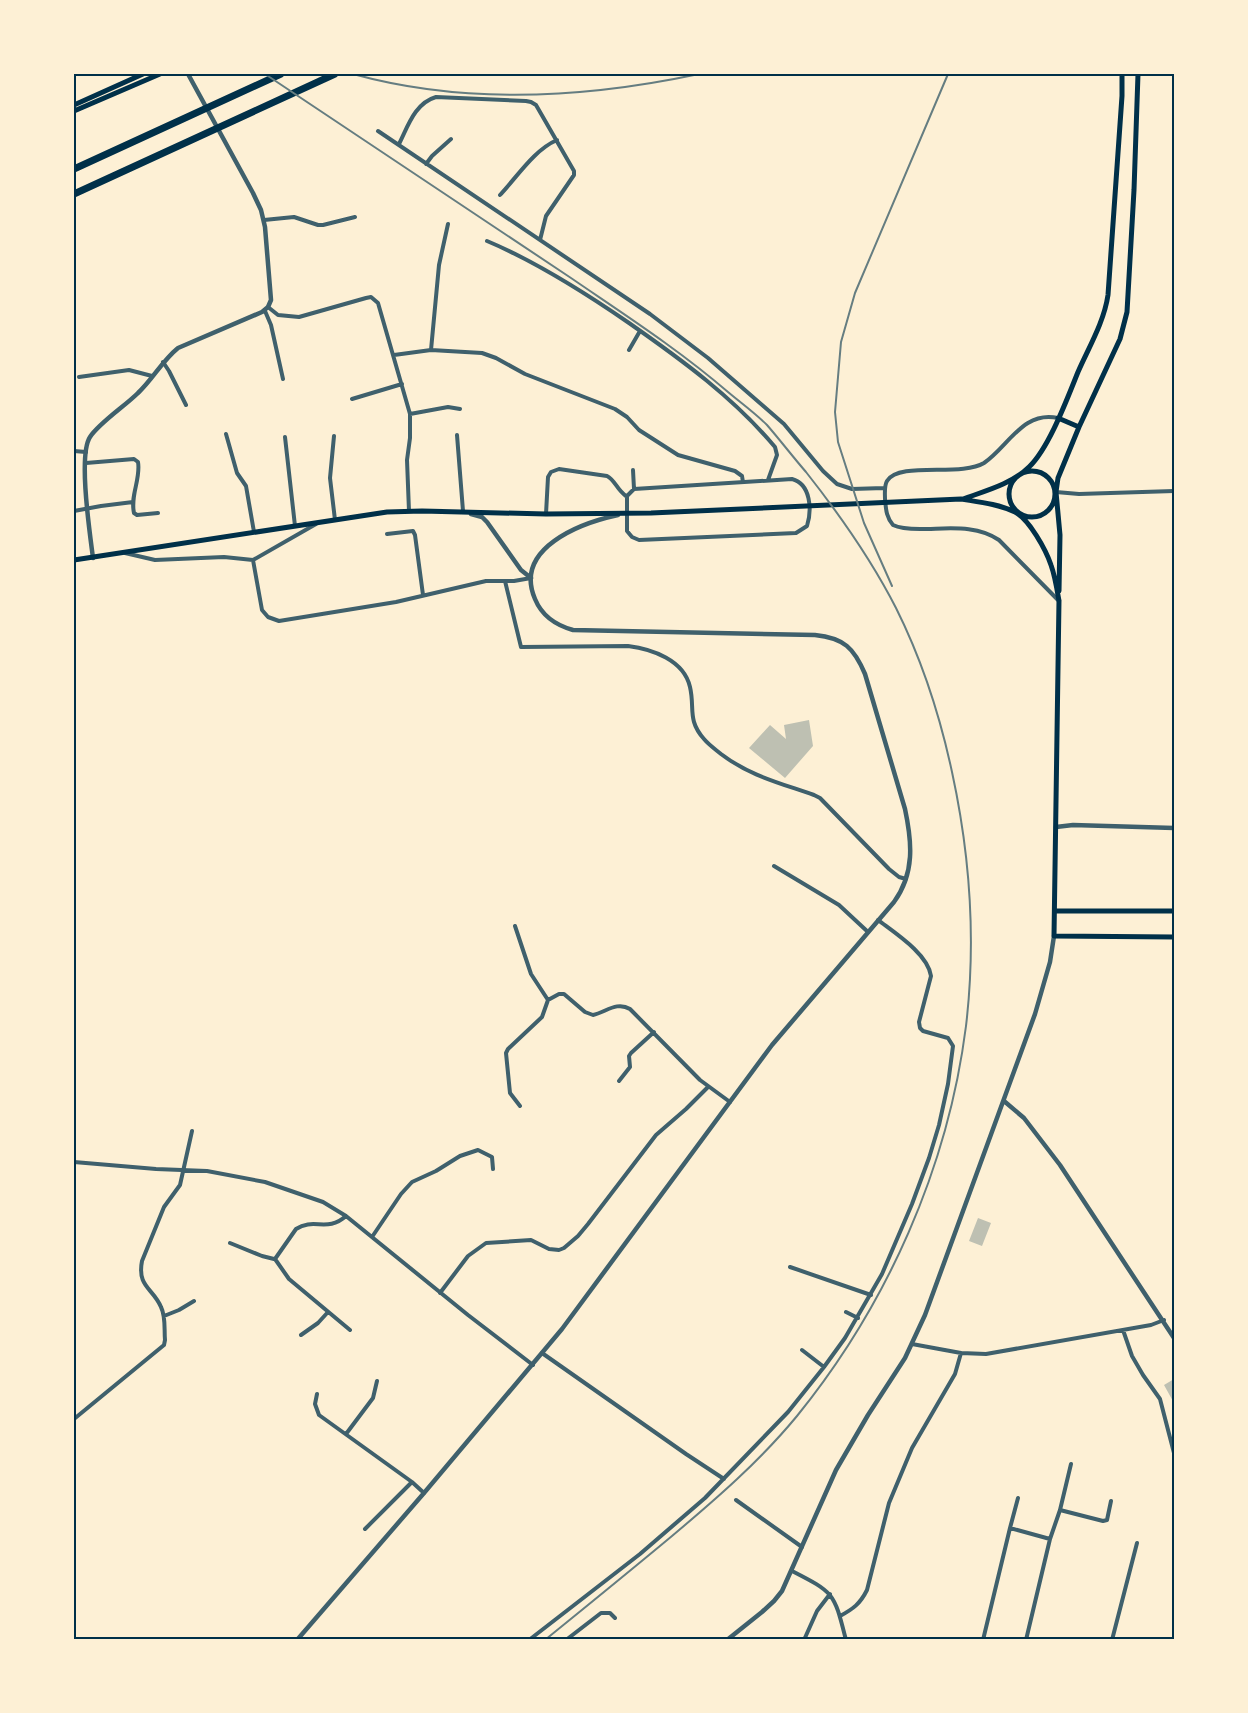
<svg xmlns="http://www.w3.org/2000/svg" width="1248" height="1713" font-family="'Varela Round',sans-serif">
  <rect width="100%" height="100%" fill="#fdf0d5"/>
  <path fill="#bec0b2" d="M809,720L813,746L785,778L749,748L770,725L786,739L784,725Z
    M978,1218L991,1223L982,1246L969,1241Z
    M1174,1379V1403L1164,1385Z"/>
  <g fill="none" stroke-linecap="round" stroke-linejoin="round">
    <path stroke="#3f606c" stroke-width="4" d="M378,131L650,314L708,358L784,424L823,471L837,484L852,489L884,488
      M399,144C408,126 415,103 436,97L526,101L531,102L536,105L574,171V175L546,216L540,240
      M426,164L432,156L451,139
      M500,195C517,177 534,150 557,140
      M264,220L294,217L318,225H323L355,217
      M487,241C537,262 584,292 629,323C682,360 734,398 775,447L777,455L768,480
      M268,307L278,315L299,317L366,298L371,297L378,303L410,414V438L407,460L409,511
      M265,311L271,325L283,379
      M431,350L439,265L448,224
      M629,350L640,331
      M394,355L431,350L482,353L496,358L525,374L615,409L627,417L639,430L678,455L735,471L742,476L743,482
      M163,362L169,371L186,405
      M79,377L129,370L152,376
      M352,399L402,384
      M410,414L448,407L460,409
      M1058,418C1023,410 1008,447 984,463C961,477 899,461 887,481C884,486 885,493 885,499C886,509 886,517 893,525C901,529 911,529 920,529C947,529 976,524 999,540L1058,600
      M226,434L237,473L246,486L254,532
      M457,435L463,511
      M334,436L330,478L335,520
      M285,437L295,526
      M74,451L86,452
      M86,463L134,459L138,462C141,479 130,495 134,513L137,515L158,513
      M633,470L634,489
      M792,479C811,484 812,510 807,526L796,533L639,540L632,537L627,531V496L634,489Z
      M1056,492L1079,494L1174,491
      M74,511L101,506L133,502
      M546,514L548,477L551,472L559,469L607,476C615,480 617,490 626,496
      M387,534L413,531L415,535L423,595
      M125,553L155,560L224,557L253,560L316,524
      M253,560L262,610L268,617L279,621L396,602L486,581H514L531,578
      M505,581L521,647L628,646C652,649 684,660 690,687C695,708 687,720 704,739C709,745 715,749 721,754C750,776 780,783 814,795L820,798L889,869L899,877L906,879
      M774,866L839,905L868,932
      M515,926L531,974L548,1000
      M619,1081L630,1067L629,1056L631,1053L654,1032
      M520,1106L510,1093L506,1053L508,1049L542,1017L548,1000L559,994H564L585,1012L593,1015C606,1012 617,1001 630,1009L700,1080L730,1102
      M74,1162L156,1169L207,1171L265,1182L323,1202L346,1216L468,1315L533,1365
      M346,1216C327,1233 314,1217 296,1229L275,1259L289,1279L350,1330
      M372,1237L401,1194L412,1182L436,1171L460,1156L478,1150L492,1157L493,1169
      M230,1243L262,1256L274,1259
      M790,1267L871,1295
      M440,1293L468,1256L486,1243L531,1240L549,1249L559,1250L564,1248L578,1236L588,1224L656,1135L686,1109L708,1087
      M846,1312L858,1318
      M164,1316L179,1310L194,1301
      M1123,1330L1132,1356L1143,1375L1160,1399L1174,1453
      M301,1335L318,1323L328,1312
      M912,1344L961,1353L986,1354L1151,1325L1164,1320
      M802,1350L824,1367
      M542,1353L686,1454L724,1479
      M317,1394L315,1404L319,1415L412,1482L424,1493
      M74,1419L164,1345L165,1340C164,1329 166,1317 161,1307C153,1288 137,1287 142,1261L164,1207L180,1185L192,1131
      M346,1434L373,1398L377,1381
      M736,1500L802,1547
      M1060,1510L1103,1521L1107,1520L1111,1501
      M1010,1528L1050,1539
      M365,1529L412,1482
      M792,1571C835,1593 834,1593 846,1640
      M840,1616C853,1609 860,1604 867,1590L889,1503L912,1448L955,1374L961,1353
      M529,1640L640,1554L705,1498L788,1412L824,1367L845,1338L882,1274L912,1204L929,1158L939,1125L948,1084L953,1046L948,1038L923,1031L920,1028L919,1022L931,976C928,954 895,933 878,920
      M566,1640L601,1613H610L615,1618
      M804,1640L817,1611L830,1594
      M983,1640L1010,1528L1018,1498
      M1026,1640L1050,1539L1060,1510L1071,1464
      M1112,1640L1137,1543"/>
    <path stroke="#3f606c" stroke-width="4.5" d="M471,514L482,517L487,522L521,570L531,578
      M93,558C90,534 78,455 90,437C99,423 125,406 138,393C153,379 162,361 178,348L262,312L268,307L271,300L265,227L261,210L253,193L188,74
      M1056,827L1073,825L1174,828
      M1004,1101L1024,1118L1060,1165L1174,1338
      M297,1640L424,1493L562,1329L772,1045L894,902C915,873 912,842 905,809L865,674C854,648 844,638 815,635L573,630C555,625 542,616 535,599C513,548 581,523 618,515
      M727,1640L762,1612L774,1601L782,1591L836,1470L868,1415L905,1358L925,1315L1035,1014L1050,962L1054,936"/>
    <path stroke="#003049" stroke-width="5" d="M74,105L143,74
      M74,111L160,74
      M1058,418L1079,427
      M1009 494a23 23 0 1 1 46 0a23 23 0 1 1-46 0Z
      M963,499C985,491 1012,484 1029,467C1049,448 1067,399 1078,372C1089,347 1104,322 1108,295L1122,96V74
      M74,560L387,512L422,511L546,514L651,513L961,499C979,502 998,504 1015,512C1029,519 1046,550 1051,565C1055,576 1057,589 1059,601
      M1059,591L1060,535L1056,492L1058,478L1079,427L1120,339L1127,312L1134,190L1138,74
      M1059,600L1054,936L1174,937
      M1055,911H1174"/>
    <path stroke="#003049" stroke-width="7" d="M74,169L281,74
      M74,194L335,74"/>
    <path stroke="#657d81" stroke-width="2" d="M265,74C367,142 469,210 571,278C625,315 678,349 728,392C741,403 755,413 767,425C780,440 793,457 806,472C840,515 871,559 896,608C922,660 940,716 952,772C970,855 976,942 966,1026C948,1168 887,1305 797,1416C760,1461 716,1499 672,1536C630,1571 588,1605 545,1640
      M353,74C465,105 586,98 699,74
      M892,586L864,523L838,442L835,412L841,342L855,293L948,74"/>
  </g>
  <rect width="1248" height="1713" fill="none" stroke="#fdf0d5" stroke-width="150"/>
  <rect x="75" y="75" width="1098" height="1563" fill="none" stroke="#003049" stroke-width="2"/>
</svg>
